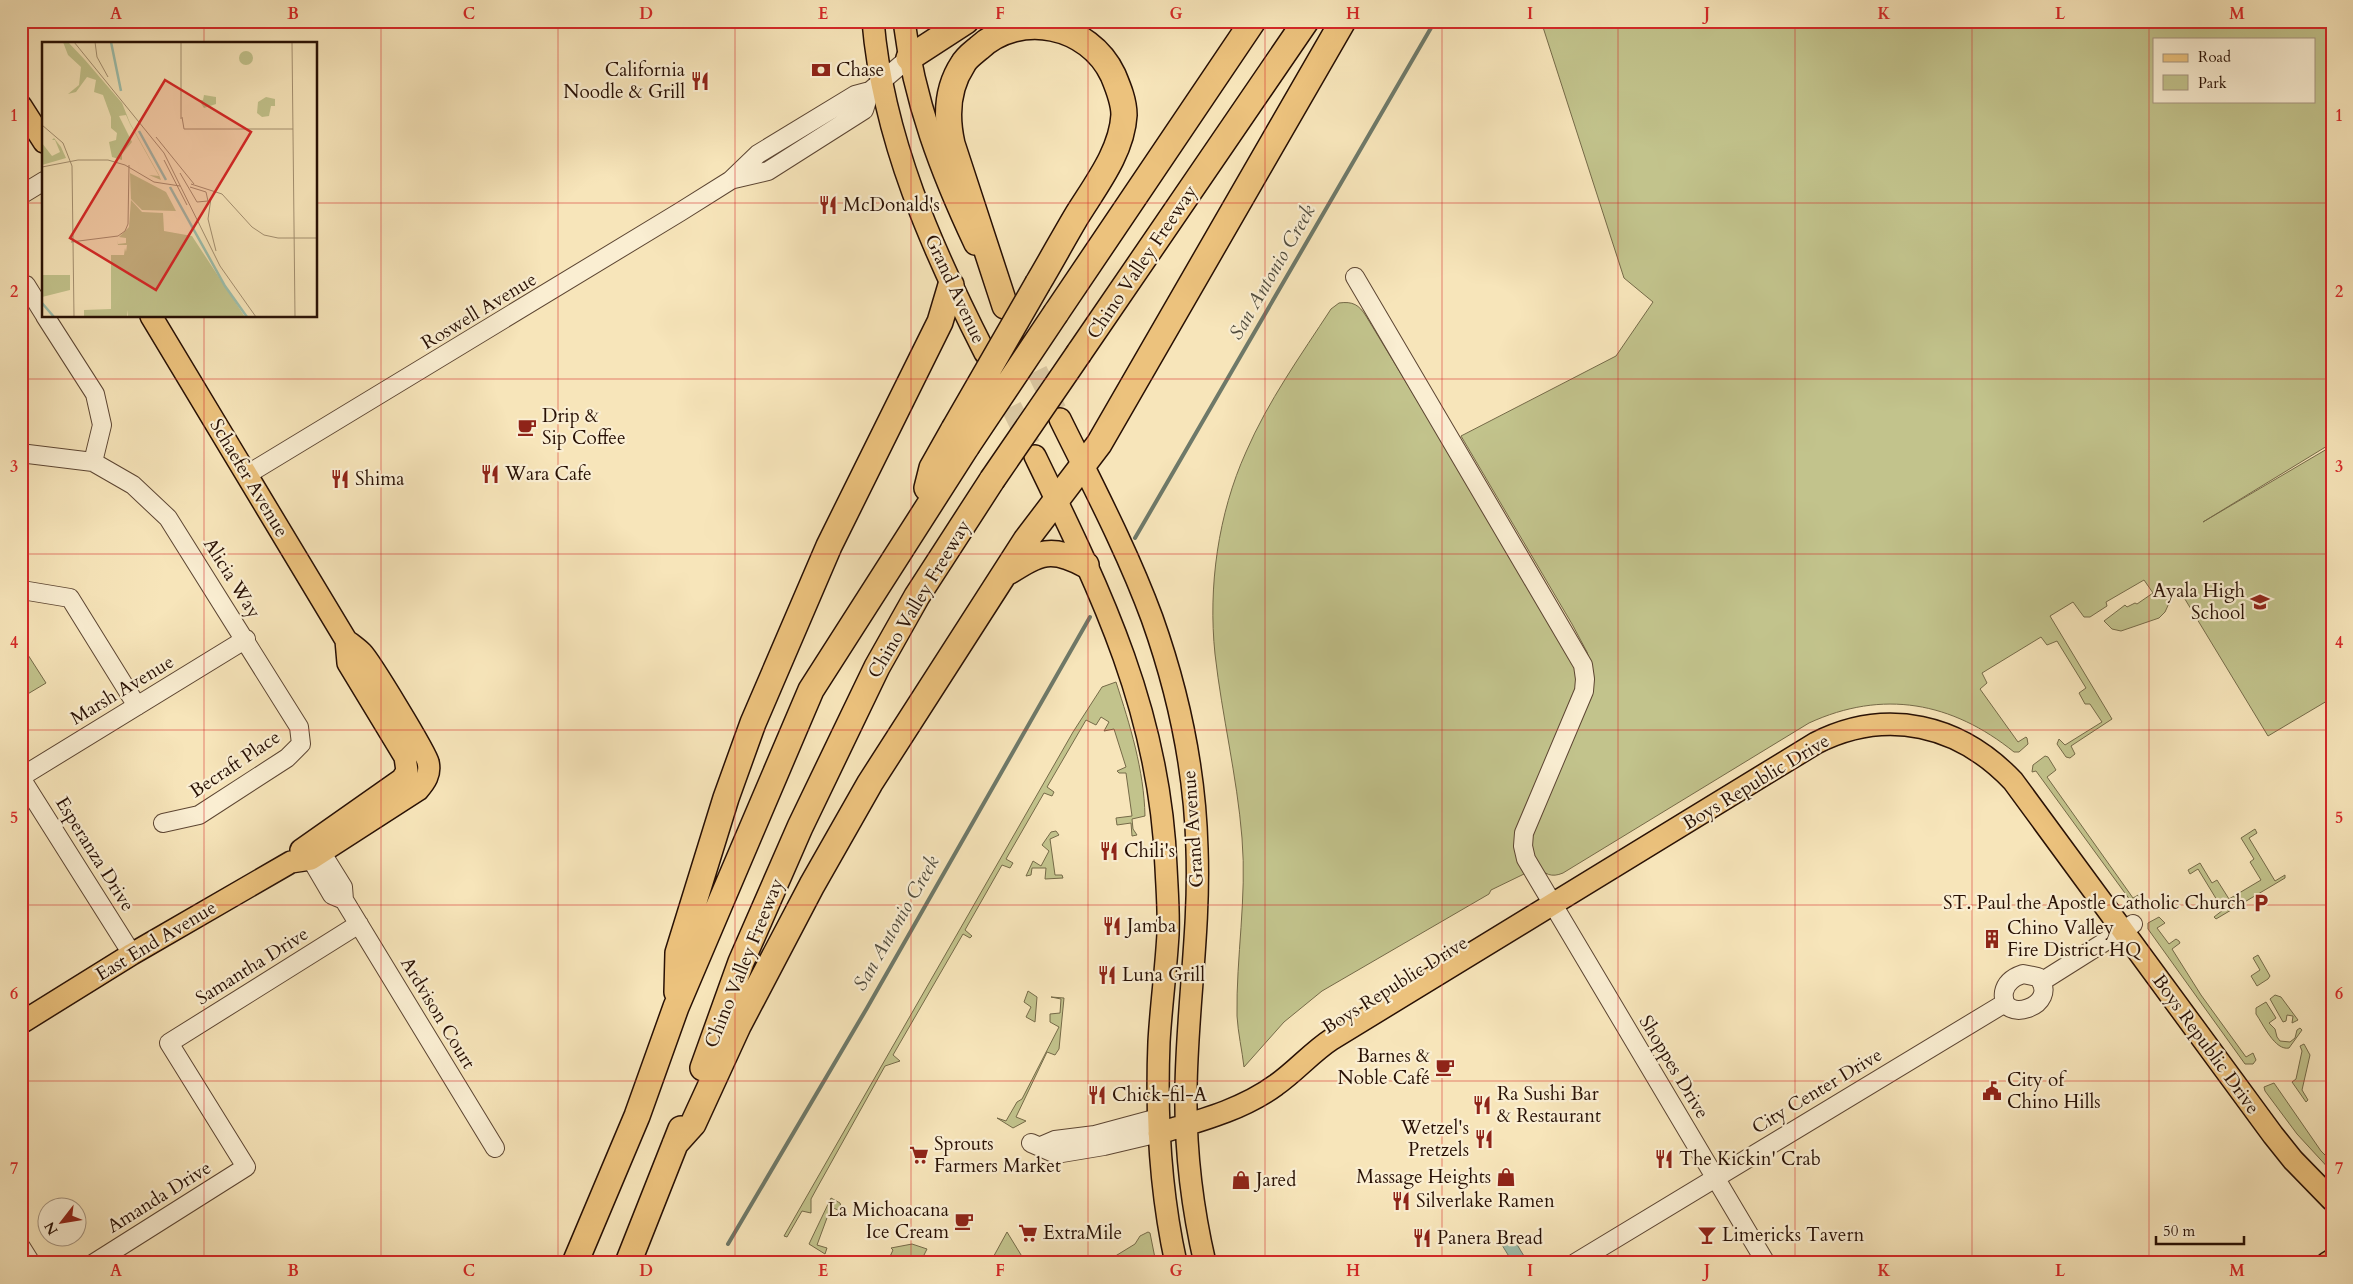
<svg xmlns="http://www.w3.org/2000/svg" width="2353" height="1284" font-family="Cardo,serif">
  <rect width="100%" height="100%" fill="#f7e5ba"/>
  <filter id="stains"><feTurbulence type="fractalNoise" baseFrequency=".004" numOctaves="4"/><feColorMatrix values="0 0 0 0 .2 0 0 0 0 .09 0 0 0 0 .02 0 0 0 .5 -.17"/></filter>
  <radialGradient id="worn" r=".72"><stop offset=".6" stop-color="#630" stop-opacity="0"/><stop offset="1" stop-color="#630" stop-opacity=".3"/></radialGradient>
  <path fill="#c2c38c" stroke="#756a48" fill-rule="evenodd" d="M1541,21H2332V443L2203,522L2332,446V698L2268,736L2177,586L2165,612L2159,618L2121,631L2112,629L2104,621L2125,605L2127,607L2135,603L2137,604L2153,593L2144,580L2106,602L2107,606L2090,617H2084L2073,602L2050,616L2112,719L2071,746L2075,754L2070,758L2066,757L2057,744L2059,739L2065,745L2102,722L2090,704H2085L2079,693L2086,688L2057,641L2047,645L2041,637L1982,673L1987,683L1980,689L2018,742L2026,737L2027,738L2028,744L2019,752H2014C1952,702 1883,689 1809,723L1563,873C1540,883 1533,857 1531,839L1593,681L1592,668L1587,652L1572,624L1461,436L1616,356L1653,302L1624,278ZM2154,39H2314V101H2154Z
    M1339,303C1353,301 1359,305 1366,316L1572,657L1577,674L1576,689L1519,861L1524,874L1491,890L1489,894L1322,991L1284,1022L1244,1067C1242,1050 1238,1033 1237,1016C1236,957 1247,898 1242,838C1237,776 1222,716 1215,654C1208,587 1218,514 1246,452C1268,401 1301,355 1331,309Z
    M21,644L46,683L21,698Z
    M1116,682C1130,725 1144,770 1145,816L1132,819L1133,829L1137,835L1132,836L1131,823L1117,825L1116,818L1132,816L1126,773H1119L1117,771L1126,767L1114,729L1104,731L1109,722L1101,717L1096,725L1086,720L1047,787L1054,792L1052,796L1044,793L1006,859L1013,863L1010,868L1002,865L965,930L972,936L970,938L963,934L893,1055L900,1061L885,1066L817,1188L811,1199V1213L802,1211L787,1237L784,1236L1073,732L1102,687Z
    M2045,756L2048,757L2056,770L2047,777L2133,898L2140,894L2143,895L2144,902L2133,908L2129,904L2130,900L2036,771L2032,772L2033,765Z
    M2255,829L2257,833L2249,838L2275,881L2285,875V878L2216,919L2214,917L2223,910L2198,869L2190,874L2188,870L2200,863L2212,883L2217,880L2229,899L2261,880L2250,862L2254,859L2241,838Z
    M1056,831L1059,835L1050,839L1055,875H1062L1063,878L1045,879L1046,868H1032L1031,875L1026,876L1033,861L1041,866L1049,851L1042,845L1051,832Z
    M2159,917L2165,923L2157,928L2169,944L2176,939L2179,941L2180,943L2172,949L2201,995L2246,1057L2253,1053L2256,1060L2253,1064H2245L2148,929V923Z
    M2258,955L2270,976L2268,979L2257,986L2251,976L2260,970L2253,958Z
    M1028,991L1037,997L1035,1022L1026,1017L1031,1007L1024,1002Z
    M2275,995L2281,997L2298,1020L2292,1023L2293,1016L2287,1015L2286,1021L2283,1022L2270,999Z
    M1051,997L1064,998L1059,1049L1055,1055L1047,1052L1016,1117L1026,1121L1013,1128L997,1118L1006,1121L1017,1102L1022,1099L1059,1027L1050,1022V1014L1060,1013L1061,999Z
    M2266,1002L2276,1018L2269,1023L2275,1029L2277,1037L2280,1041L2290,1042L2295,1038L2297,1030L2300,1028L2302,1030L2289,1048C2275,1051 2263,1024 2256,1014V1008Z
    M2304,1044L2310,1055L2302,1090L2308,1100L2306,1102L2292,1082L2296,1079L2302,1051L2300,1046Z
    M2274,1083L2321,1151L2332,1162V1172L2297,1134L2265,1091L2264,1087Z
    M831,1198L840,1203L841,1207L838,1210L831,1207L817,1245L827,1248L825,1254L809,1244Z
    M1007,1232L1026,1263H978L982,1258L990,1263Z
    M1148,1232L1150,1233L1156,1263H1104L1135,1244L1140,1236Z
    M912,1244L927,1249L922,1259L929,1263H887L893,1250L891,1248Z"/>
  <path fill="#9dbfad" stroke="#6e7969" d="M1513,1238L1527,1261L1513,1263L1502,1245Z"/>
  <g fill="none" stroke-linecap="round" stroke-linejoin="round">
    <path stroke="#6e7969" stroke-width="4" d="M1135,538L1435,21
      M728,1244L867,1008L1090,617
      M716,1263L718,1261"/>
    <path stroke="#d8c59f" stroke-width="21" stroke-dasharray="21 11" stroke-linecap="butt" d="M1009,313L1056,410
      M997,378L1030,445"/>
    <g stroke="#5c4532" stroke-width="20">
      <path id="minor" d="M734,179L768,171L864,110L870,91
        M21,195L44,181
        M1355,277L1583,665L1585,679L1584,691L1524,833L1523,846L1526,859L1766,1263
        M21,288L26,285L44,314
        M45,316L95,394L102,425L93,462
        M21,455L28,454L93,462L133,485L168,518L299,727L301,744L287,758L199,815L163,823
        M248,474L680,212L731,180L758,154L855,95L870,91L909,58
        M28,591L70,598L137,706
        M21,777L246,639
        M21,778L132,954
        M315,842L343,887L344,900L495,1148
        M305,849L332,895L344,900
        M2023,974L2038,977C2062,1006 1999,1026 2004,992C2006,982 2014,977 2023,974Z
        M2041,982L2133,924
        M1031,1143L1056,1154L1104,1146L1159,1133
        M1041,1146L1055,1140L1095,1135L1158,1118
        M21,1247L31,1263
        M94,1263L246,1167L169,1043L359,924
        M1575,1263L2005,1003"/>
    </g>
    <g stroke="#281004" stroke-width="24">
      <path id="major" d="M873,21C883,139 932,249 985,353
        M904,21C914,101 941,172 975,244
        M21,106L44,142
        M1060,419C1092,484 1127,550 1152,618C1178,691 1195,772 1197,849C1200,929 1187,1009 1186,1089C1185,1146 1192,1207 1205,1263
        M1035,456C1101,592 1160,712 1166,867C1167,889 1169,912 1168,934C1166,970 1161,1006 1159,1042C1156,1116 1160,1190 1176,1263
        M301,850L402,779L407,771L405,757L348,663L346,640
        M21,1023L132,954L291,862L311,859L418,790C425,782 431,774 428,762C426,753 370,661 362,653C357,648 351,644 346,640L151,316
        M1159,1133C1199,1121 1242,1110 1276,1085C1296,1071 1312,1052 1332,1039L1816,743C1887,707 1960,725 2013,781L2273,1135L2293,1160L2332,1200
        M2327,1263L2332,1260"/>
    </g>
    <g stroke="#281004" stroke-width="28">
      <path id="highway" d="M909,58L966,21
        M1005,306L952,144C946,117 947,88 963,64C966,58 973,53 979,48C1020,10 1089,24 1113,75C1118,87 1124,101 1124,115C1122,152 1095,186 1076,217C1063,239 1051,261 1038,283
        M1056,313L1253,21
        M1079,353L1306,21
        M927,488L932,468L954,429
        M1008,572C1040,552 1051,546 1086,565
        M677,992L678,953L726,798L753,723L829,546L940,322L951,285
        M703,1068L741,962L800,827L877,667L917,596L992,480
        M675,1144L693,1124L738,1026L812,885L870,783L1026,540L1099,444L1343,21
        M575,1263L637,1116L676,1007L811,690L967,446
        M628,1263L681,1129"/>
    </g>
    <use href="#minor" stroke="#faeed2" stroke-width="18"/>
    <use href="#major" stroke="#ecc27d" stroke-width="21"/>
    <use href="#highway" stroke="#ecc27d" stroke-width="25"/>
    <g stroke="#281004" stroke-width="28" stroke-linecap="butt">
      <path id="highway-bridge" d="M954,429L1038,283
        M967,446L1056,313
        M992,480L1079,353"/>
    </g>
    <use href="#highway-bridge" stroke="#ecc27d" stroke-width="25"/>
  </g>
  <path fill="none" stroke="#d62828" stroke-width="1" stroke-opacity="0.55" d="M204,21V44M381,21V1263M558,21V1263M735,21V1263M911,21V1263M1088,21V1263M1265,21V1263M1442,21V1263M1618,21V1263M1795,21V1263M1972,21V1263M2149,21V1263M21,203H44M316,203H2332M204,316V1263M21,379H2332M21,554H2332M21,730H2332M21,905H2332M21,1081H2332"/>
  <defs>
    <g id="bank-bare" transform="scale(1.5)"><path d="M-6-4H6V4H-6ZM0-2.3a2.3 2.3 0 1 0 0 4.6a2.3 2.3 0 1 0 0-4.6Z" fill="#8f2418" stroke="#faeed2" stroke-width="2.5" paint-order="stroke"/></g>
    <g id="restaurant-bare" transform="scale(1.5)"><path d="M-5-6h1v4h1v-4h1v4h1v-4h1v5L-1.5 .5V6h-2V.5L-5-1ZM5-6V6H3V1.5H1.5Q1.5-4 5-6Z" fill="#8f2418" stroke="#faeed2" stroke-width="2.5" paint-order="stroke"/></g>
    <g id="cafe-bare" transform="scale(1.5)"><path d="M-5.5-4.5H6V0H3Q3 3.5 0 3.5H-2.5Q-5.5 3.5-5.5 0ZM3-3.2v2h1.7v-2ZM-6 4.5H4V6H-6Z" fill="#8f2418" stroke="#faeed2" stroke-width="2.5" paint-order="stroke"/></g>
    <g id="school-bare" transform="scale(1.5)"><path d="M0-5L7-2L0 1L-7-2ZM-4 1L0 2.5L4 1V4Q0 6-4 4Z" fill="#8f2418" stroke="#faeed2" stroke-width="2.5" paint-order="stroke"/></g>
    <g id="parking-bare" transform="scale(1.5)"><path d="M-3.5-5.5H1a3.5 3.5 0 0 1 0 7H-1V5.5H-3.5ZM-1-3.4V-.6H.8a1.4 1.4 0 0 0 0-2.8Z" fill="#8f2418" stroke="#faeed2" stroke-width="2.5" paint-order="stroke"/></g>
    <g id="building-bare" transform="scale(1.5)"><path d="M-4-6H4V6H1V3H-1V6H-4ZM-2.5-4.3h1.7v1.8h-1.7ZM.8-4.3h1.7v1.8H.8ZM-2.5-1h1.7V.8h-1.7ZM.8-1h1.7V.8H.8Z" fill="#8f2418" stroke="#faeed2" stroke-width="2.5" paint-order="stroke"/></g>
    <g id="civic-bare" transform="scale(1.5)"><path d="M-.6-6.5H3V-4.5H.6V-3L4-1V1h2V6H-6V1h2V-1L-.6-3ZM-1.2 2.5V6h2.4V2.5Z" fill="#8f2418" stroke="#faeed2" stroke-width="2.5" paint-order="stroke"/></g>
    <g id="supermarket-bare" transform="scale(1.5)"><path d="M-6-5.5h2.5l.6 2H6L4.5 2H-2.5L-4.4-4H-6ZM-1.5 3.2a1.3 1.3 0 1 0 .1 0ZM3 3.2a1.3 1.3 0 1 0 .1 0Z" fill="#8f2418" stroke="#faeed2" stroke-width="2.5" paint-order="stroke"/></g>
    <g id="shop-bare" transform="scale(1.5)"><path d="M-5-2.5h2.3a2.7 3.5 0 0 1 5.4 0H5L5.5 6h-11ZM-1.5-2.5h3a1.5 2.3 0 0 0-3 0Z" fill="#8f2418" stroke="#faeed2" stroke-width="2.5" paint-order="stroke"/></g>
    <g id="bar-bare" transform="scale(1.5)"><path d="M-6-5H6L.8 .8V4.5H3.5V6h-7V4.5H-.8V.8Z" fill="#8f2418" stroke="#faeed2" stroke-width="2.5" paint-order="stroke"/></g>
  </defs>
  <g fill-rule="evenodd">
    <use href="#bank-bare" x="821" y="70"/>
    <use href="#restaurant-bare" x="700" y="81"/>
    <use href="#restaurant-bare" x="828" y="205"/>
    <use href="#cafe-bare" x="527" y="427"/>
    <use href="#restaurant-bare" x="490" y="474"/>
    <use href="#restaurant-bare" x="340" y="479"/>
    <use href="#school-bare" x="2260" y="602"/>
    <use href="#restaurant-bare" x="1109" y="851"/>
    <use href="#parking-bare" x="2261" y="903"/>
    <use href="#restaurant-bare" x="1112" y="926"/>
    <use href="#building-bare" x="1992" y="939"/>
    <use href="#restaurant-bare" x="1107" y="975"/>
    <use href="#cafe-bare" x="1445" y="1067"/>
    <use href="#civic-bare" x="1992" y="1091"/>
    <use href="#restaurant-bare" x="1097" y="1095"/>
    <use href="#restaurant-bare" x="1482" y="1105"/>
    <use href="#restaurant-bare" x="1484" y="1139"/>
    <use href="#supermarket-bare" x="919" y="1155"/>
    <use href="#restaurant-bare" x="1664" y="1159"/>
    <use href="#shop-bare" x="1506" y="1177"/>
    <use href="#shop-bare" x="1241" y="1180"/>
    <use href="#restaurant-bare" x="1401" y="1201"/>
    <use href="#cafe-bare" x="964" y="1221"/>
    <use href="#supermarket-bare" x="1028" y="1233"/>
    <use href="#bar-bare" x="1707" y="1235"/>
    <use href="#restaurant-bare" x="1422" y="1238"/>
  </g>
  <g text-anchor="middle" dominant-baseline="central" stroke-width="4.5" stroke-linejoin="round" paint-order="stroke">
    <g font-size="19" fill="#281004" stroke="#faeed2" text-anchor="start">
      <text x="685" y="70" text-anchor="end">California<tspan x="685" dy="22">Noodle &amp; Grill</tspan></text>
      <text x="836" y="70">Chase</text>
      <text x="843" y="205">McDonald's</text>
      <text x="542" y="416">Drip &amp;<tspan x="542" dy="22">Sip Coffee</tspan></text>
      <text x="505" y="474">Wara Cafe</text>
      <text x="355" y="479">Shima</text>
      <text x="2245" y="591" text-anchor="end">Ayala High<tspan x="2245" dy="22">School</tspan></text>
      <text x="1124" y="851">Chili's</text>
      <text x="2246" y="903" text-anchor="end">ST. Paul the Apostle Catholic Church</text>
      <text x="1127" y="926">Jamba</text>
      <text x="2007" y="928">Chino Valley<tspan x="2007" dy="22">Fire District HQ</tspan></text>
      <text x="1122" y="975">Luna Grill</text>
      <text x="1430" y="1056" text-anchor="end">Barnes &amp;<tspan x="1430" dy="22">Noble Café</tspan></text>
      <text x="2007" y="1080">City of<tspan x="2007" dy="22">Chino Hills</tspan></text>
      <text x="1497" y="1094">Ra Sushi Bar<tspan x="1497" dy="22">&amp; Restaurant</tspan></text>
      <text x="1112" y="1095">Chick-fil-A</text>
      <text x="1469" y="1128" text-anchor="end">Wetzel's<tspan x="1469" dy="22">Pretzels</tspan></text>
      <text x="934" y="1144">Sprouts<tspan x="934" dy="22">Farmers Market</tspan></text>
      <text x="1679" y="1159">The Kickin' Crab</text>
      <text x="1491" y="1177" text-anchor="end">Massage Heights</text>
      <text x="1256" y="1180">Jared</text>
      <text x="1416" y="1201">Silverlake Ramen</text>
      <text x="949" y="1210" text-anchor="end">La Michoacana<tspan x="949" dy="22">Ice Cream</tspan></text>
      <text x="1043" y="1233">ExtraMile</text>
      <text x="1722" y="1235">Limericks Tavern</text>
      <text x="1437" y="1238">Panera Bread</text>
    </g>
    <g font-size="19" fill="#281004" stroke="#faeed2">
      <text transform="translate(1142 262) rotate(-56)">Chino Valley Freeway</text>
      <text transform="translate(955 289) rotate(65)">Grand Avenue</text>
      <text transform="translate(479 311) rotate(-31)">Roswell Avenue</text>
      <text transform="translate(249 478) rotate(59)">Schaefer Avenue</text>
      <text transform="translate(232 578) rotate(58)">Alicia Way</text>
      <text transform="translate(919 599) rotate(-59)">Chino Valley Freeway</text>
      <text transform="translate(122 690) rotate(-31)">Marsh Avenue</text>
      <text transform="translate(235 764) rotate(-34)">Becraft Place</text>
      <text transform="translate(1756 782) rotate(-31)">Boys Republic Drive</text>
      <text transform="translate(1193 829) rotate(-94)">Grand Avenue</text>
      <text transform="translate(95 854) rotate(58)">Esperanza Drive</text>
      <text transform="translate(156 941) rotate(-31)">East End Avenue</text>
      <text transform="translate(744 963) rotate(-68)">Chino Valley Freeway</text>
      <text transform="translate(252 966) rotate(-32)">Samantha Drive</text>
      <text transform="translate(1395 985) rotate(-32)">Boys Republic Drive</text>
      <text transform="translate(438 1013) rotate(59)">Ardvison Court</text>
      <text transform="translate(2206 1044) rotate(54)">Boys Republic Drive</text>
      <text transform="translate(1674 1067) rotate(59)">Shoppes Drive</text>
      <text transform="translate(1817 1091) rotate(-31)">City Center Drive</text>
      <text transform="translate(159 1197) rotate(-32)">Amanda Drive</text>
    </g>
    <g font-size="20" font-style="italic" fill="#514d3f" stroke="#faeed2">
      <text transform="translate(1272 272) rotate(-60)">San Antonio Creek</text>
      <text transform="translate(896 923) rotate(-60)">San Antonio Creek</text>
    </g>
  </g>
  <g transform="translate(42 42)">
    <rect width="275" height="275" fill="#f7e5ba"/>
    <path d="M21,0H26L43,18L80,61L88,81L117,133L119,138L107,133L117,134L88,82L84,73L77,74L90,100L80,112V118L70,115L67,100L74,98L75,91L69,86V75L61,53L52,50L54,38L45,35L34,50L26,52L37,43L39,25L26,13ZM197 16a7 7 0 1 1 14 0a7 7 0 1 1-14 0ZM162,53L174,55V62L162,66L157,58H161ZM224,55L233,57V64H229L227,74L220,75L215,71L216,60ZM12,96L19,105L24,116L0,123V101L10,114L18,110L13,98H10ZM88,131L124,150L134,169L100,168L89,157ZM89,158L100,170L121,171L122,189L150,194L203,275H86V268L85,275H42V268L69,267V213H82L83,206L84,210L85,203H76L75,198L76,202L84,201V196L77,195L87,185ZM0,233H28V248L0,255Z" fill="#c2c38c"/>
    <path fill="none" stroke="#9dbfad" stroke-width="2.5" d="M69,0L79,49M97,89L124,138M128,145L183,244L205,275M0,261L12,275"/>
    <path fill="none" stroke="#a49071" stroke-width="1" d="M32,0L122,111L178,224L214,275M53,0L55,15L66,35M139,0V77M250,0L253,275M140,75L142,87H251M0,83L21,101L30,124L32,275M114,95L152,142M122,118L145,163M0,125L36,118H66L83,123L112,140L138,144M138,131L155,160L166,159L164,150L148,145M149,142L180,152L210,185L222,193L236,196H275M169,156L166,177L174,209M29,200L76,194L83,189L86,182L87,123"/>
    <path fill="#d62828" fill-opacity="0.15" stroke="#d62828" stroke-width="2.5" d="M123,38L209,90L114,248L28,196Z"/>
    <rect width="275" height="275" fill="none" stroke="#281004" stroke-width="2.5"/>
  </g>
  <rect width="2353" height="1284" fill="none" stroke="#f7e5ba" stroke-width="55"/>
  <rect x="2153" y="38" width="162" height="65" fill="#faeed2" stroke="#a69580"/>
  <rect x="2163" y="54" width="25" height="8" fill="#ecc27d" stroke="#a69580"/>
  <text x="2198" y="62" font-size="15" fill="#281004">Road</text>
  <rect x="2163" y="75" width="25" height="15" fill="#c2c38c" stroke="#a69580"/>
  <text x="2198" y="88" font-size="15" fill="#281004">Park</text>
  <g transform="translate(62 1222) rotate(239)"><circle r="24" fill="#faeed2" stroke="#a69580"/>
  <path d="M0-4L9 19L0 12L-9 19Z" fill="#8f2418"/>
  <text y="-8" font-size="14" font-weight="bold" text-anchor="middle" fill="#281004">N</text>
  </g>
  <path d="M2156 1236v8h88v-8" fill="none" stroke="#281004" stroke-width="2.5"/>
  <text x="2163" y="1236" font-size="15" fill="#281004" stroke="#faeed2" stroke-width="4" paint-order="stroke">50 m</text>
  <rect x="28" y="28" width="2298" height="1228" fill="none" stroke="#d62828" stroke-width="2"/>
  <g font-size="16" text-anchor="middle" font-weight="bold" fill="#d62828">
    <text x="116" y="19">A</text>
    <text x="293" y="19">B</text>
    <text x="469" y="19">C</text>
    <text x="646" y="19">D</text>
    <text x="823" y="19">E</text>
    <text x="1000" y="19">F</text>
    <text x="1176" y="19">G</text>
    <text x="1353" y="19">H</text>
    <text x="1530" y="19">I</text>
    <text x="1707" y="19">J</text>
    <text x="1884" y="19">K</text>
    <text x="2060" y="19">L</text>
    <text x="2237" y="19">M</text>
    <text x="14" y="121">1</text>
    <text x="2339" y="121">1</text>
    <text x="14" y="297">2</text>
    <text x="2339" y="297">2</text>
    <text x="14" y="472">3</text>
    <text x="2339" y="472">3</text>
    <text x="14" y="648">4</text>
    <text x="2339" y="648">4</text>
    <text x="14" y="823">5</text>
    <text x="2339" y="823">5</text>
    <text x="14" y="999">6</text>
    <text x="2339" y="999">6</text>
    <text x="14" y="1174">7</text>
    <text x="2339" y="1174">7</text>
    <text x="116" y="1276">A</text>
    <text x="293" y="1276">B</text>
    <text x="469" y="1276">C</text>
    <text x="646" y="1276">D</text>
    <text x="823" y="1276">E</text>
    <text x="1000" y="1276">F</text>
    <text x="1176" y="1276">G</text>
    <text x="1353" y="1276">H</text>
    <text x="1530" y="1276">I</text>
    <text x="1707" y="1276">J</text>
    <text x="1884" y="1276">K</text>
    <text x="2060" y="1276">L</text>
    <text x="2237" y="1276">M</text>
  </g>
  <rect width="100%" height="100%" filter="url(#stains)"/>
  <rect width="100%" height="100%" fill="url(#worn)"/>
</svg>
